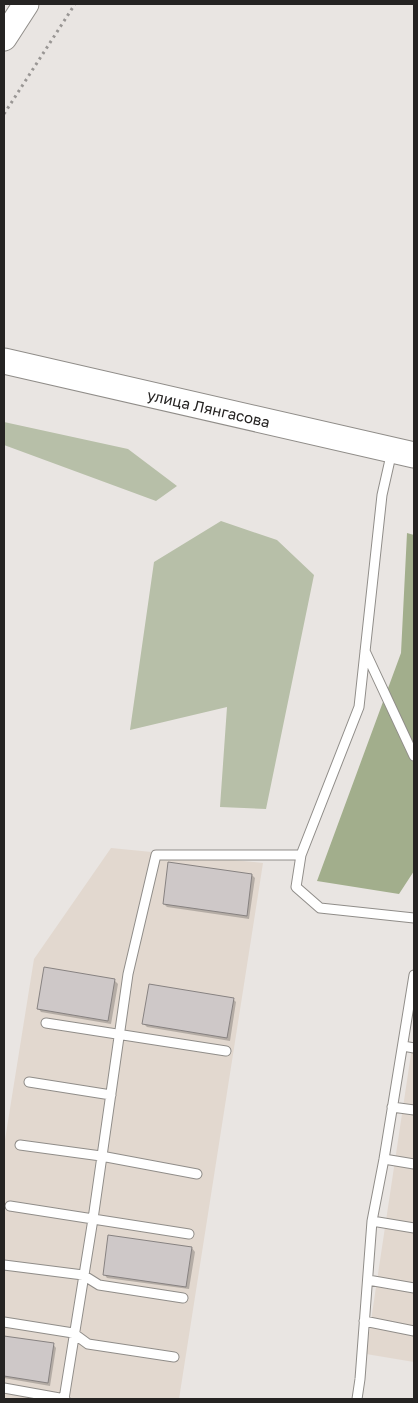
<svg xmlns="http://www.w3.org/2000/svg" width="418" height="1403" font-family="'Golos Text',sans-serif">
  <rect width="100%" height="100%" fill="#e9e5e2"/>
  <path fill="#e2d8cf" d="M111,848L263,863L179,1399H4V1146L34,959Z
    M414,1034V1362L366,1354Z"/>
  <path fill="#b7bfa8" d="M4,422L128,449L177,486L156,501L4,445Z
    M221,521L277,540L314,575L266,809L220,807L227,707L130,730L154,562Z"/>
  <path fill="#a2ae8c" d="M407,533L414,535V871L399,894L317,881L401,653Z"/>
  <path fill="#0003" d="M252,875L255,878L249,919L167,907L164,904Z
    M114,980L118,984L111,1024L41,1012L38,1008Z
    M233,999L236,1002L230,1041L147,1027L144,1024Z
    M192,1248L195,1252L189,1289L107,1278L104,1274Z
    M4,1337L53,1344L56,1348L50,1386L4,1378Z"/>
  <path fill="#cec8c8" stroke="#878281" d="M168,862L252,874L247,916L163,904Z
    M44,967L115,979L108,1021L37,1009Z
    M149,984L234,998L227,1038L142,1024Z
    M108,1235L192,1247L186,1287L103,1275Z
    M4,1336L54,1343L48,1383L4,1376Z"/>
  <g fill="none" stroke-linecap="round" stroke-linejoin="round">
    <g stroke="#908d89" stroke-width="11">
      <path id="lane" d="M365,651L414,756
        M301,855L296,887L320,908L414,918
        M46,1023L226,1051
        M403,1046L414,1048
        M29,1082L111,1095
        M392,1107L414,1110
        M20,1145L101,1156L197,1174
        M384,1159L414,1164
        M10,1206L189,1234
        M372,1221L414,1228
        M4,1265L83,1275L99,1285L183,1298
        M368,1280L414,1288
        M364,1321L414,1331
        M4,1322L73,1333L88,1344L174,1357
        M4,1388L65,1399
        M64,1399L93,1219L128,974L156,855H301L359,707L382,495L392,451
        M357,1399L360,1379L372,1221L384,1159L414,975"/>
    </g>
    <g stroke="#908d89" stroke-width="27">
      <g id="secondary">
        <path d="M4,38L26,4"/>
        <path id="s1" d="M4,361L414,455"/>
      </g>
    </g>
    <path stroke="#999694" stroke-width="3" stroke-dasharray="2.5 4" stroke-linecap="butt" d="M4,114L75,4"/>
    <use href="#lane" stroke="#fff" stroke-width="9"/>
    <use href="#secondary" stroke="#fff" stroke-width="25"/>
  </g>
  <g text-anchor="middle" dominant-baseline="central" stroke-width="4.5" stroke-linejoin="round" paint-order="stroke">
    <g font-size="15" fill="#252322" stroke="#fff">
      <text stroke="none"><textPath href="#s1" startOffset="210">улица Лянгасова</textPath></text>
    </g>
  </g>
  <rect width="418" height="1403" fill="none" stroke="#252322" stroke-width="10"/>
</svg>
